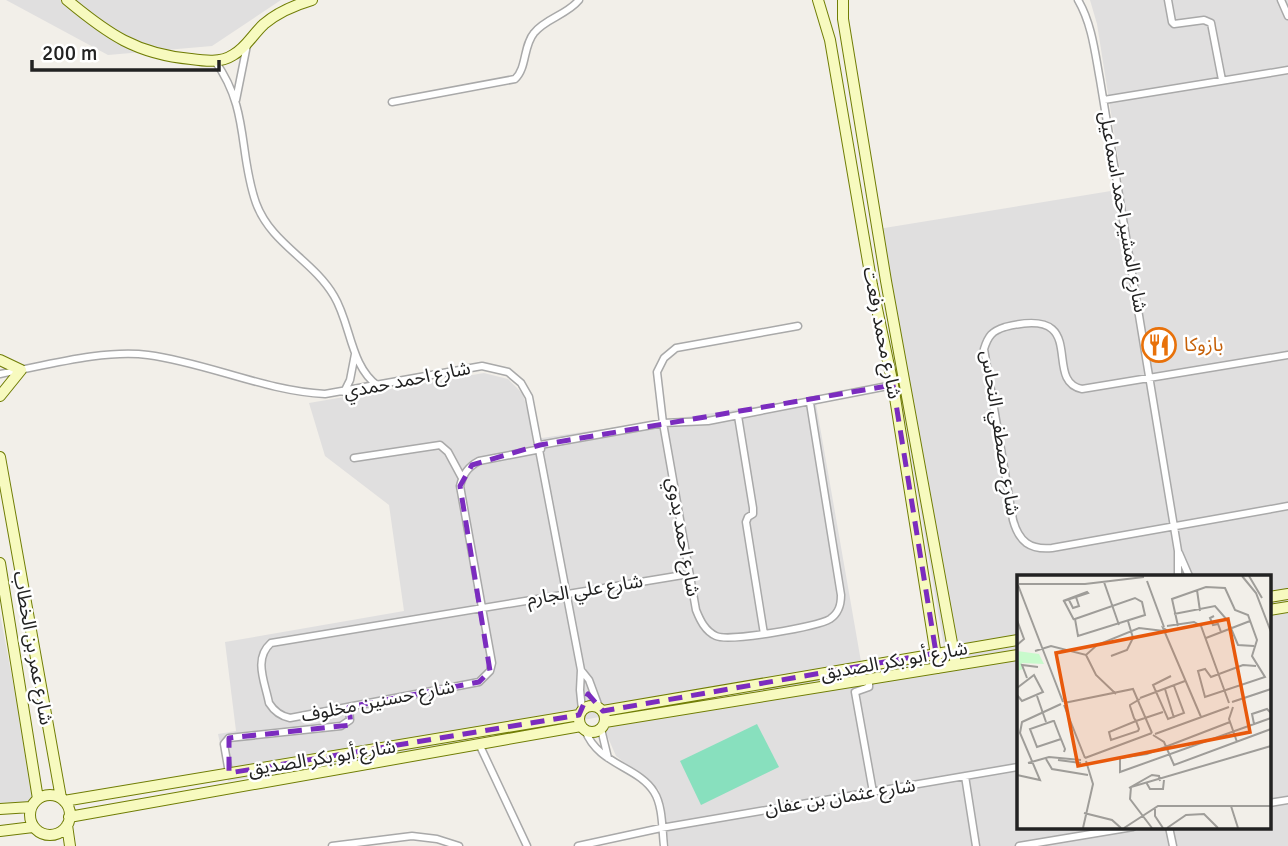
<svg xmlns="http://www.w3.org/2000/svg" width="1288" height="846" font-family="Signika,'Noto Sans Arabic',sans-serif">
  <rect width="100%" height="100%" fill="#f2efe9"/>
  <path fill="#e0dfdf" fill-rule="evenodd" d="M6,0H281L212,46L108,55Z
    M1090,0H1288V846H669L659,790L616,756L599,717L473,741L228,781L218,734L236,731L225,642L404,611L389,505L325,456L309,403L484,373L508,379L523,394L535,439L815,398L863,673L946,658L872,230L1123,189L1097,24ZM1018,576H1269V827H1018Z
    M0,614L37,809L0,814Z"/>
  <path fill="#88e0be" d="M757,724L779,767L701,805L680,761Z"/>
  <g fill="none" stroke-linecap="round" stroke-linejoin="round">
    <g stroke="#a9a9a9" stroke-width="9">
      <path id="street" d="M1078,0C1092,24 1095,53 1100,80L1178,551V576
        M1168,0L1172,22L1174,24L1204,20L1211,23L1222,80
        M1281,0L1288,16
        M215,61C250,110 238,152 256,203C271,244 313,260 334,296C351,324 350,366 378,386
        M236,100L247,45
        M1104,100L1288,70
        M392,102L515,79C527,68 523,46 534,33C546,18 567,15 579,0
        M798,326L676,348L664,358L657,372L663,423L696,610C700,620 705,631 716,636C729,642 817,627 830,619C839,613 841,605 841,595L810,403
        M1288,355L1082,389C1041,381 1092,305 1005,327C992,331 988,336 984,349L1013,520C1019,542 1030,550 1052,548L1288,506
        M0,374C44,366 104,349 148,355C208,363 265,391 325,394L482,366L508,372L521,383L529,397L581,670L580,690L582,710
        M344,392L350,380L355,354
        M738,416L753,508V514L748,517L746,522L764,634
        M540,445L663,423L708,421L893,385
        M541,449L479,461C468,467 463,474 460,486L492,663L490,671L479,682L290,718C280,716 274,711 269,703C265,682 253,659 271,643L689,574
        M354,458L440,445L448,452L462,478
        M1179,553L1189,576
        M581,670L589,680L599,707
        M869,679V687L855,692L873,792
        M601,729L608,758
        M585,730C598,765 638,766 654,792C663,806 662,830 664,846
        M480,746L527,846
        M229,773L224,744L229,738L341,726L350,720L349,707
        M965,776L976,846
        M1269,803L1288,800
        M1169,827L1173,846
        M332,846L412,836L437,839L459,846
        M578,846L661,828L1018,767
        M1019,846L1133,827"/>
    </g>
    <g stroke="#707d05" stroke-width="12">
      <path id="secondary" d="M67,0C108,34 136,54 191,59C205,61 221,63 233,55C246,48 253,34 264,24C277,13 295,5 312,0
        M818,0L830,40L872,285L893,385L938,668
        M843,0V19L886,281L956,665
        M0,360L21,370L0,396
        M0,457L61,798
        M0,563L38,799
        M1269,597L1288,594
        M1269,610L1288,607
        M579 719a13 13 0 1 1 26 0a13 13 0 1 1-26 0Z
        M603,711L1018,640
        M605,722L1018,655
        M30 815a20 20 0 1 1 40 0a20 20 0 1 1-40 0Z
        M64,801L579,715
        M0,809L31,807
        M69,817L581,726
        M67,825L70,846
        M0,831L33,827"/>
    </g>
    <use href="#street" stroke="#fff" stroke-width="6"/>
    <use href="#secondary" stroke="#f7fabf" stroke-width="10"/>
  </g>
  <path fill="none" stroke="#7b2cbf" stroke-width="5" stroke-dasharray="14 9" stroke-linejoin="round" d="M893,385L936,653L603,711L588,694L579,715L229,773V738L351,725L349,707L479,682L490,671L460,486L472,465L540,445Z"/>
  <defs>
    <g id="restaurant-ring" transform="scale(1.75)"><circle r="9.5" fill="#fff" stroke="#e8710a" stroke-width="1.5"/><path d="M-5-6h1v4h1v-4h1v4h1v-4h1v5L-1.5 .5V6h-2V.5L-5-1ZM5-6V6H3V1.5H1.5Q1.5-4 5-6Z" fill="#e8710a"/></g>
  </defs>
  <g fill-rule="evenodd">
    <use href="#restaurant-ring" x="1159" y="345"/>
  </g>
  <g text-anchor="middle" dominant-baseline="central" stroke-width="5" stroke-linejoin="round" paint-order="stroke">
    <g font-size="19" fill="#222" stroke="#fff">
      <text transform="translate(1123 212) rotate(80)">شارع المشير احمد اسماعيل</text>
      <text transform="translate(882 333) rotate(79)">شارع محمد رفعت</text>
      <text transform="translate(407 380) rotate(-11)">شارع احمد حمدي</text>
      <text transform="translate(1000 433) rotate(81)">شارع مصطفي النحاس</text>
      <text transform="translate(683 537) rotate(80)">شارع احمد بدوي</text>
      <text transform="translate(585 590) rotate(-9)">شارع علي الجارم</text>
      <text transform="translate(33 648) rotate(80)">شارع عمر بن الخطاب</text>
      <text transform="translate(894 661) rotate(-10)">شارع أبو بكر الصديق</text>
      <text transform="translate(378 701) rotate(-11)">شارع حسنين مخلوف</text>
      <text transform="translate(322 758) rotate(-9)">شارع أبو بكر الصديق</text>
      <text transform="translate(840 797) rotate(-9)">شارع عثمان بن عفان</text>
    </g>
    <g font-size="19" fill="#c56008" stroke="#fff" text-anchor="start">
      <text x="1184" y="345">بازوكا</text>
    </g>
  </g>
  <g transform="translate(1017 575)">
    <rect width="254" height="254" fill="#f2efe9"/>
    <path d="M0,76L22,79L27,89L5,88L6,94L0,96Z" fill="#c8facc"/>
    <path fill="none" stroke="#9f9d99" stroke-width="2" d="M225,1L239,18L254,57M232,1L245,23M130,6L147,52M87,7L102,50M2,9H68L127,2M1,10L46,127M180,15L183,36M71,18L47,26H46L70,17ZM118,23L125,27L128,40L61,61L58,44ZM52,25L56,33L62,31L59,22M47,26L57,45M157,39L198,31L211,46L221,70L237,71M197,41L193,43L196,50L201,49L204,57M0,45L7,64L0,70M150,51L177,47L184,51L212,128M161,51L155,24L189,12L208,13L218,35L231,40L240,65L235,81L248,102L188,122L181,96L188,94L194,102L226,90L239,91M151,56L146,53L184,142M189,63L233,46M18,76L34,71L69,80L80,70L122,53L147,56M69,80L79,100L99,119M94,81L110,75L116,63L111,46M154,101L136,110L151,144L167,138L157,111M10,103L5,90L21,92M0,113L17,100L26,117L5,126L0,120M148,114L157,143M20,121L29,147M123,123L168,106M123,124L113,130V131L117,143L119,146L122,154L121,156L94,165L92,157L119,146L146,137M215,127L254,114M47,128L116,114L135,158M47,130L68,183M216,132L212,144L220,167M213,147L130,179L103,183V197L254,143M237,149L235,139L250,134L254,138M138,159L212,132M136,160L147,167L157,190L254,154M44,164L20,172L13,154L36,146H37L42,159L48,174L47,177M68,183L135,158M29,184L35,194L71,200M41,185L64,188M11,188L32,182L64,185M0,200L23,205L3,158L5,147L44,129M129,207L133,214H146L147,205M112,213L135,200L142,201L143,206M214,231L221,253M138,234V241L146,253M67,238L95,245L104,253M66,253L76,209L69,186M107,253L141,231H254M135,253L113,224L114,212L254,171M150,253L169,240L187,239L201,253"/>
    <path fill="#e8590c" fill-opacity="0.15" stroke="#e8590c" stroke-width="3.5" d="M211,44L233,157L61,191L39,78Z"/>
    <rect width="254" height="254" fill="none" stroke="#222" stroke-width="3.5"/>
  </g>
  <path d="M32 60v10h187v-10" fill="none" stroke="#222222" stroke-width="3.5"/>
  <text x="42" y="60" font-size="21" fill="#222222" stroke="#ffffff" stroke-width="5" paint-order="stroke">200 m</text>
</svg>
